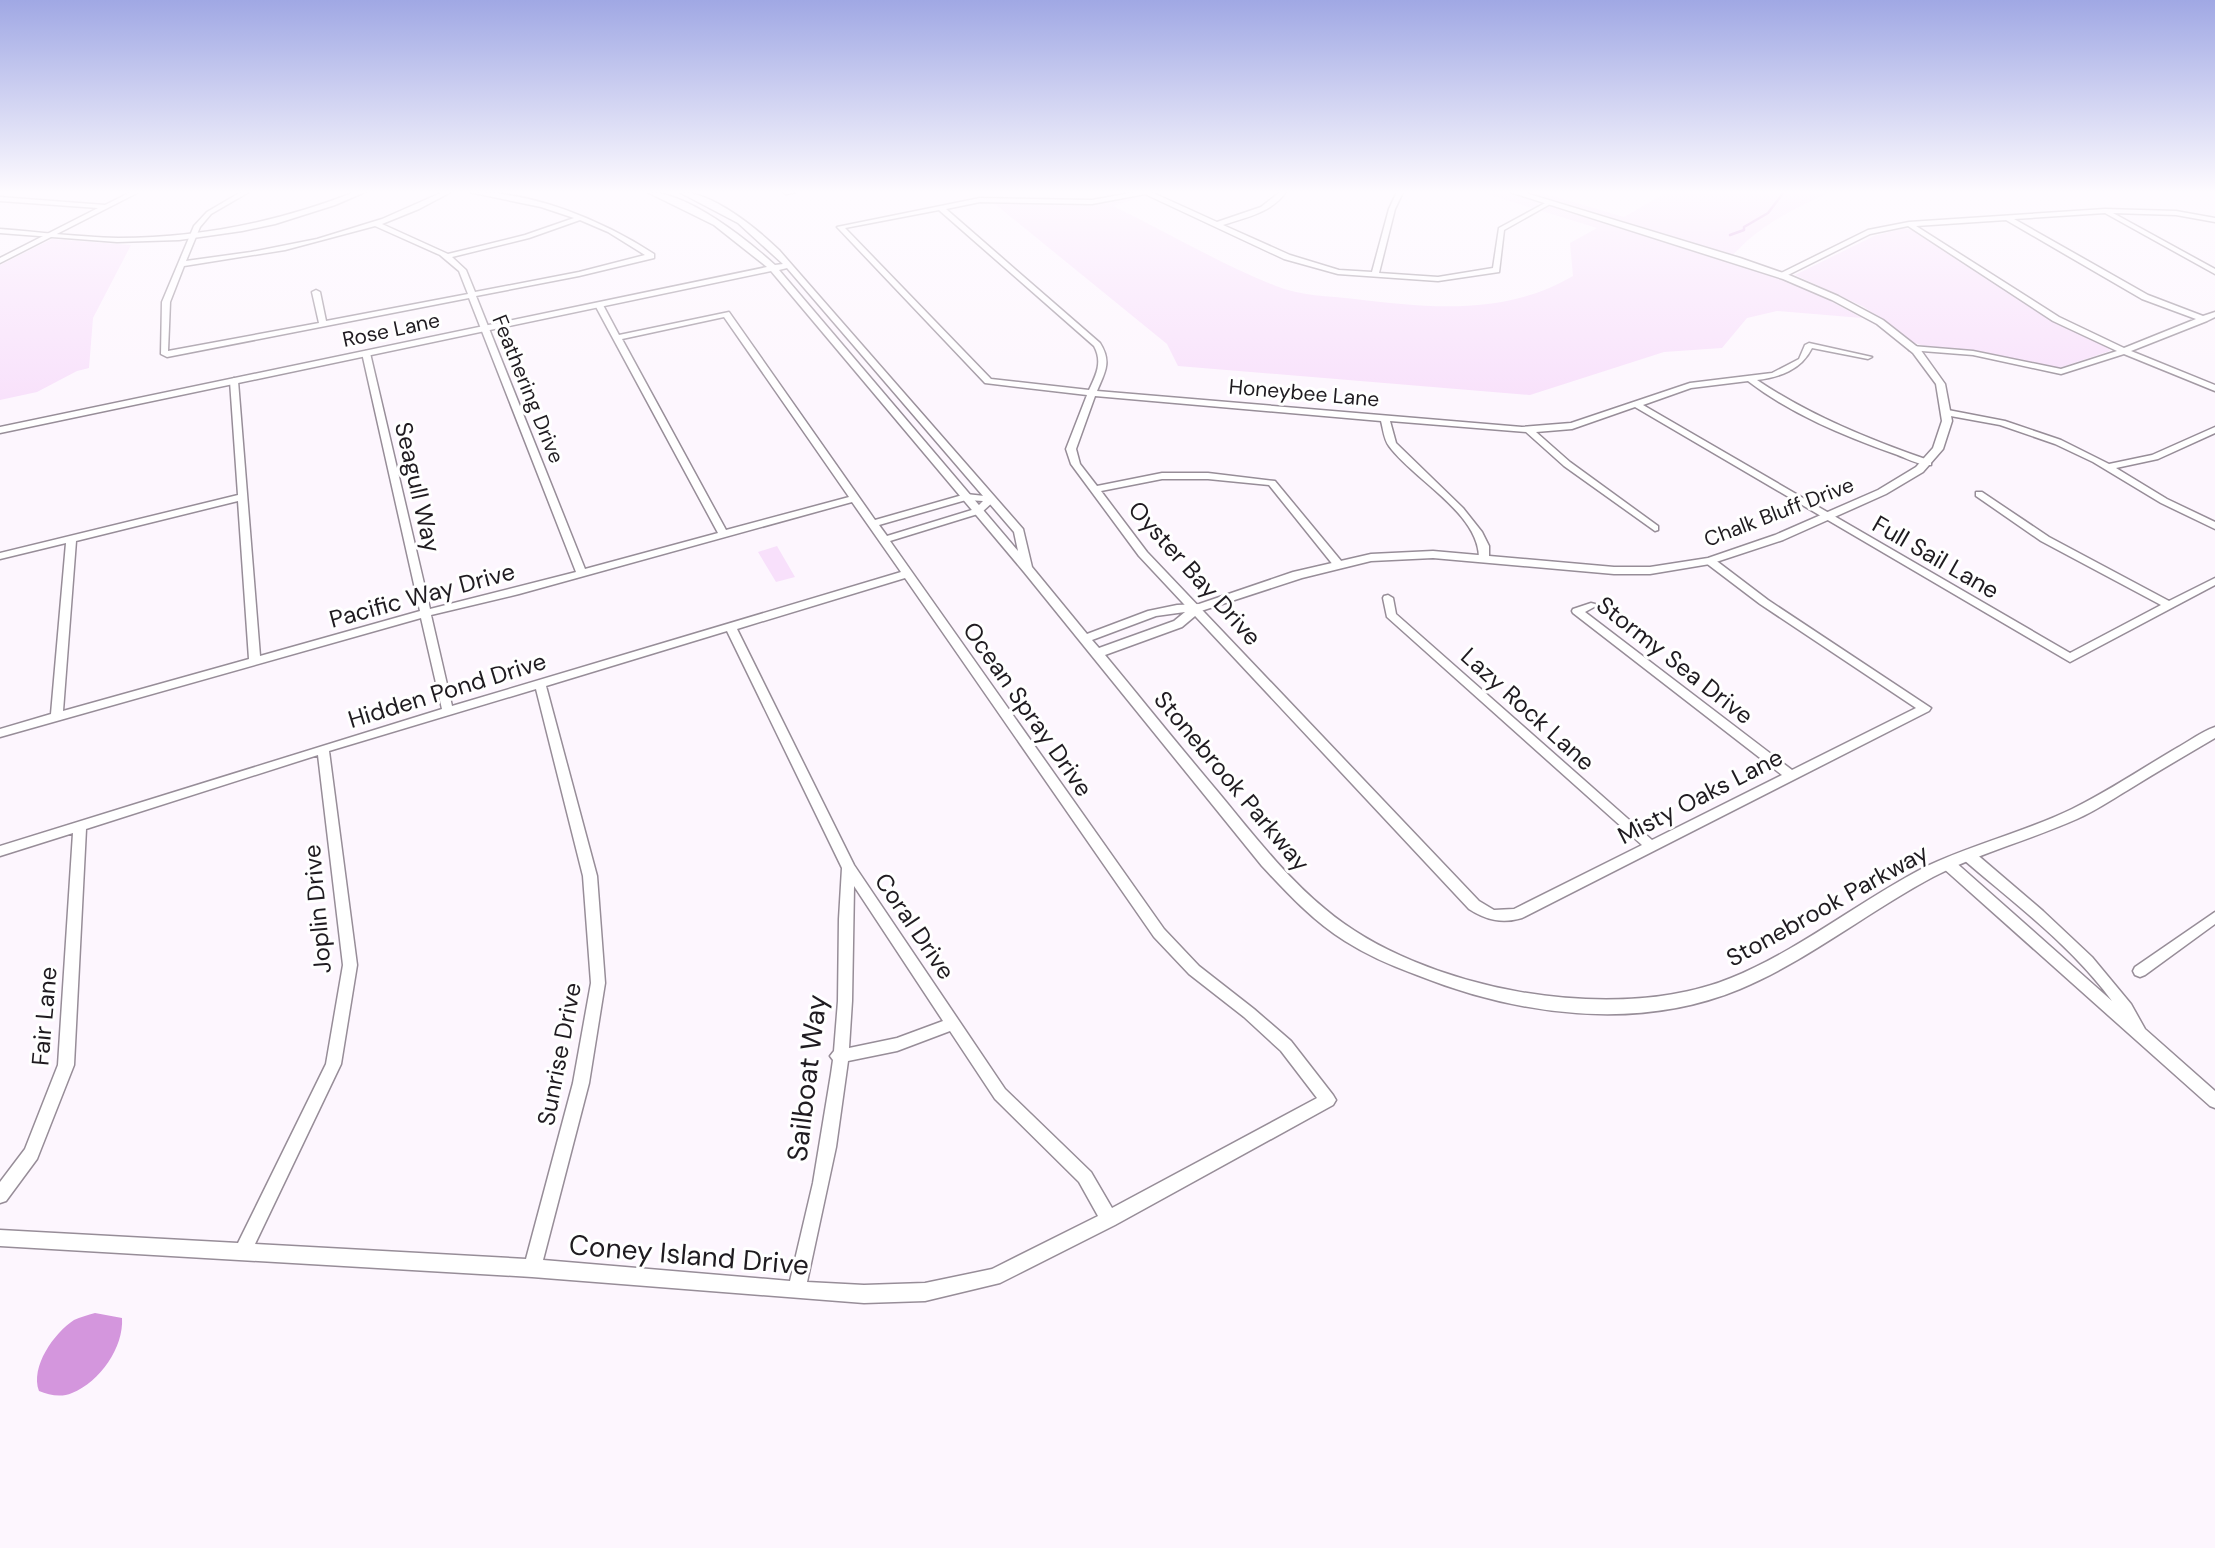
<svg xmlns="http://www.w3.org/2000/svg" width="2215" height="1548" font-family="'DM Sans',sans-serif">
  <rect width="100%" height="100%" fill="#fdf6fe"/>
  <path fill="#f8e0fb" d="M1105,192H1132L1142,197L1113,206C1167,232 1220,264 1276,286C1300,296 1329,296 1355,299C1430,308 1505,316 1573,276L1570,243L1597,228L1480,192H1539L1624,217L1667,192H1832C1802,204 1773,219 1748,240C1741,246 1736,253 1727,259L1812,291L1862,318L1777,311L1747,318L1722,348L1664,352L1530,395L1178,366L1167,344L995,204L1111,202Z
    M1904,228L1917,231L2065,326L2109,348L2110,351L2056,369L1961,349L1924,346L1912,342L1864,307L1795,275L1874,236Z
    M52,239L131,245L93,318L89,368L77,371L37,392L0,400V265Z
    M777,546L795,577L776,582L758,552Z"/>
  <path fill="#d496dd" d="M95,1313L122,1318C124,1347 100,1382 72,1393C61,1398 49,1395 39,1391C30,1367 54,1333 74,1320C80,1317 88,1315 95,1313Z"/>
  <g fill="none" stroke-linecap="round" stroke-linejoin="round">
    <path stroke="#d496dd" stroke-width="2.5" d="M1730,235L1744,230V227L1768,213L1784,192"/>
    <g stroke="#978d98" stroke-width="3">
      <path id="minor" d="M131,192H139L0,263V258L98,208L0,201V197L105,205Z
        M241,192H249L211,214L200,227L186,261L251,252L317,239L382,219L443,192H451L419,209L382,224L448,254L525,235L574,218L541,207L469,192C532,191 602,220 654,254V258L579,276L476,296L585,569L718,533L595,305L599,303L603,305L619,335L729,312L875,520L966,494L994,497V501L981,513L890,541L1164,929L1199,966L1254,1009L1291,1041L1333,1095L1336,1100L1333,1105L1115,1225L1000,1283L925,1301L864,1303L532,1277L0,1246V1230L238,1243L326,1064L343,965L318,755L86,829L74,1065L37,1159L6,1201L0,1203V1182L25,1149L58,1065L73,833L0,856V846L442,709L421,618L0,737V729L51,714L66,543L0,559V553L238,495L230,381L234,378L238,381L260,656L420,611L362,353L366,351L370,353L430,609L576,572L469,298L167,357L161,354L162,302L194,226L207,212ZM580,220L608,232L645,255L579,272L475,292L466,270L452,257L529,238ZM375,226L440,255L459,271L468,294L326,321L320,292L316,290L312,292L319,323L168,351L170,302L184,266L285,250ZM724,317L849,497L726,530L622,339ZM966,500L983,501L975,509L887,536L879,525ZM238,501L249,659L63,711L76,541ZM852,502L901,572L452,706L431,615L519,594ZM905,578L1154,937L1189,974L1244,1017L1281,1051L1317,1098L1112,1208L1091,1172L1005,1089L854,865L737,629ZM727,631L842,868L839,919L838,1001L834,1051L830,1056L833,1060L831,1074L813,1183L790,1281L543,1260L589,1083L605,983L597,876L546,686ZM536,689L583,876L591,983L573,1083L526,1259L255,1244L341,1064L357,965L329,751ZM854,886L943,1021L897,1038L849,1048L852,1001ZM950,1031L995,1099L1079,1182L1098,1216L992,1269L925,1283L864,1285L807,1282L836,1147L848,1061L897,1051Z
        M783,192H796L786,194Z
        M1136,192H1151L1217,222L1261,207L1280,192H1286C1271,213 1246,217 1223,225L1290,255L1339,270L1372,272L1389,209L1397,192H1403L1395,209L1379,273L1438,277L1493,268L1499,228L1547,202L1552,203L1504,230L1499,272L1438,281L1338,274L1284,259L1145,194L1092,204L980,202L946,209L1100,343C1112,362 1105,372 1097,391L1522,427L1571,423L1690,383L1772,373L1799,359L1805,345L1809,343L1872,357L1868,359L1812,348C1801,370 1780,377 1757,380C1811,416 1870,440 1931,461V465C1920,466 1906,458 1895,454C1844,436 1791,414 1748,381L1691,388L1643,405L2070,653L2161,605L2041,541L1976,496V492H1982L2049,537L2169,601L2215,578V585L2070,662L1635,407L1572,429L1536,432L1570,462L1658,526V530L1655,531L1564,466L1526,432L1390,421L1396,443L1463,508L1482,532L1489,546V558L1484,561L1479,558C1479,513 1414,480 1389,446C1384,440 1383,428 1381,421L1095,396L1076,449L1080,464L1097,486L1162,473H1208L1275,481L1342,562V566H1334L1269,485L1208,479H1162L1101,491L1147,552L1479,901L1494,910L1514,909L1642,845L1387,617L1383,598L1384,596L1388,595L1393,598L1396,614L1652,840L1782,775L1573,613L1572,611L1573,609L1591,603L1595,604L1596,606L1585,612L1792,770L1916,708L1760,604L1706,563V559H1714L1768,600L1931,708L1929,711L1522,918C1502,924 1486,920 1469,909L1139,556L1071,464L1066,449L1087,395L985,383L837,227L980,198L1092,200ZM939,210L1094,346C1103,362 1096,375 1089,390L991,379L845,228Z
        M2105,209L2176,211L2215,218V222L2176,215L2113,213L2215,269V274L2105,213L2014,219L2148,295L2203,316L2215,312V317L2207,321L2131,351L2215,385V391L2124,354L2061,374L1973,355L1909,350V346H1912L1973,351L2061,369L2117,351L2053,321L1908,226L1870,234L1786,276L1779,274L1868,230L1909,222ZM2006,220L2142,299L2196,319L2124,348L2059,317L1916,226Z
        M1948,410L2005,421L2061,440L2109,464L2152,455L2215,427V433L2158,459L2116,468L2167,499L2215,522V529L2161,503L2093,462L2055,444L2000,425L1945,415V411Z
        M1969,851L1974,852L2043,911L2092,957L2131,1004L2145,1029L2215,1091V1108L2210,1106L1943,868L1941,864L1943,860H1953L2112,1001C2072,946 2015,904 1964,860L1962,856L1964,852Z
        M2215,912V924L2145,975L2140,977L2135,975L2133,971L2135,967Z"/>
    </g>
    <g stroke="#978d98" stroke-width="3">
      <path id="tertiary" d="M355,192H365L335,205L275,224L242,231L179,240L117,242L0,233V229C39,232 79,237 118,238C200,238 279,222 355,192Z
        M647,192C688,192 746,239 775,265L783,264L738,223L679,192C713,192 756,228 779,250L1023,529L1032,567L1087,634L1148,611L1177,605L1199,604L1293,572L1371,554L1433,551L1614,567H1650L1708,558L1775,535L1878,490L1916,467L1933,448L1942,421L1936,384L1913,353L1877,324L1832,300L1783,279L1510,192H1522L1740,258L1789,275L1838,296L1883,320L1920,349L1945,384L1952,421L1943,449L1923,472L1886,494L1783,540L1710,564L1650,574H1614L1433,558L1371,561L1302,578L1201,611L1182,627L1105,655C1143,701 1180,747 1218,792C1252,833 1284,875 1325,909C1420,990 1614,1026 1731,978C1800,950 1859,901 1925,867C1973,844 2025,832 2072,809C2107,792 2141,769 2175,749C2188,742 2201,732 2215,727V738C2186,755 2157,772 2128,790C2111,800 2095,811 2077,819C2030,840 1979,853 1933,877C1867,912 1809,960 1740,989C1637,1032 1517,1015 1417,975C1392,966 1367,955 1345,941C1313,921 1287,893 1262,866L1024,572L771,271L0,433V427L767,267L714,225ZM787,268L1014,532L1018,551L779,270ZM1185,612L1174,621L1099,648L1092,640L1156,616Z"/>
    </g>
    <use href="#minor" fill="#fff" fill-rule="evenodd"/>
    <use href="#tertiary" fill="#fff" fill-rule="evenodd"/>
  </g>
  <linearGradient id="sky" x2="0" y2="1"><stop stop-color="#a0a8e4"/><stop offset="0.47" stop-color="#fefbff"/><stop offset="1" stop-color="#fefbff" stop-opacity="0"/></linearGradient>
  <rect width="2215" height="409" fill="url(#sky)"/>
  <g text-anchor="middle" dominant-baseline="central" stroke-width="6" stroke-linejoin="round" paint-order="stroke">
    <g font-size="21" fill="#1f1b20" stroke="#fff">
      <text transform="translate(391 330) rotate(-12)">Rose Lane</text>
      <text transform="translate(528 389) rotate(68)">Feathering Drive</text>
      <text transform="translate(1304 393) rotate(5)">Honeybee Lane</text>
      <text transform="translate(1779 512) rotate(-21)">Chalk Bluff Drive</text>
    </g>
    <g font-size="24" fill="#1f1b20" stroke="#fff">
      <text transform="translate(418 487) rotate(77)">Seagull Way</text>
      <text transform="translate(1936 557) rotate(30)">Full Sail Lane</text>
      <text transform="translate(1195 573) rotate(48)">Oyster Bay Drive</text>
      <text transform="translate(422 595) rotate(-15)">Pacific Way Drive</text>
      <text transform="translate(1675 660) rotate(38)">Stormy Sea Drive</text>
      <text transform="translate(447 690) rotate(-17)">Hidden Pond Drive</text>
      <text transform="translate(1028 709) rotate(55)">Ocean Spray Drive</text>
      <text transform="translate(1528 709) rotate(42)">Lazy Rock Lane</text>
      <text transform="translate(1232 781) rotate(50)">Stonebrook Parkway</text>
      <text transform="translate(1700 796) rotate(-27)">Misty Oaks Lane</text>
      <text transform="translate(1827 905) rotate(-29)">Stonebrook Parkway</text>
      <text transform="translate(317 909) rotate(-95)">Joplin Drive</text>
      <text transform="translate(915 926) rotate(56)">Coral Drive</text>
      <text transform="translate(44 1016) rotate(-85)">Fair Lane</text>
      <text transform="translate(559 1054) rotate(-79)">Sunrise Drive</text>
    </g>
    <g font-size="28" fill="#1f1b20" stroke="#fff">
      <text transform="translate(807 1078) rotate(-83)">Sailboat Way</text>
      <text transform="translate(689 1255) rotate(5)">Coney Island Drive</text>
    </g>
  </g>
</svg>
